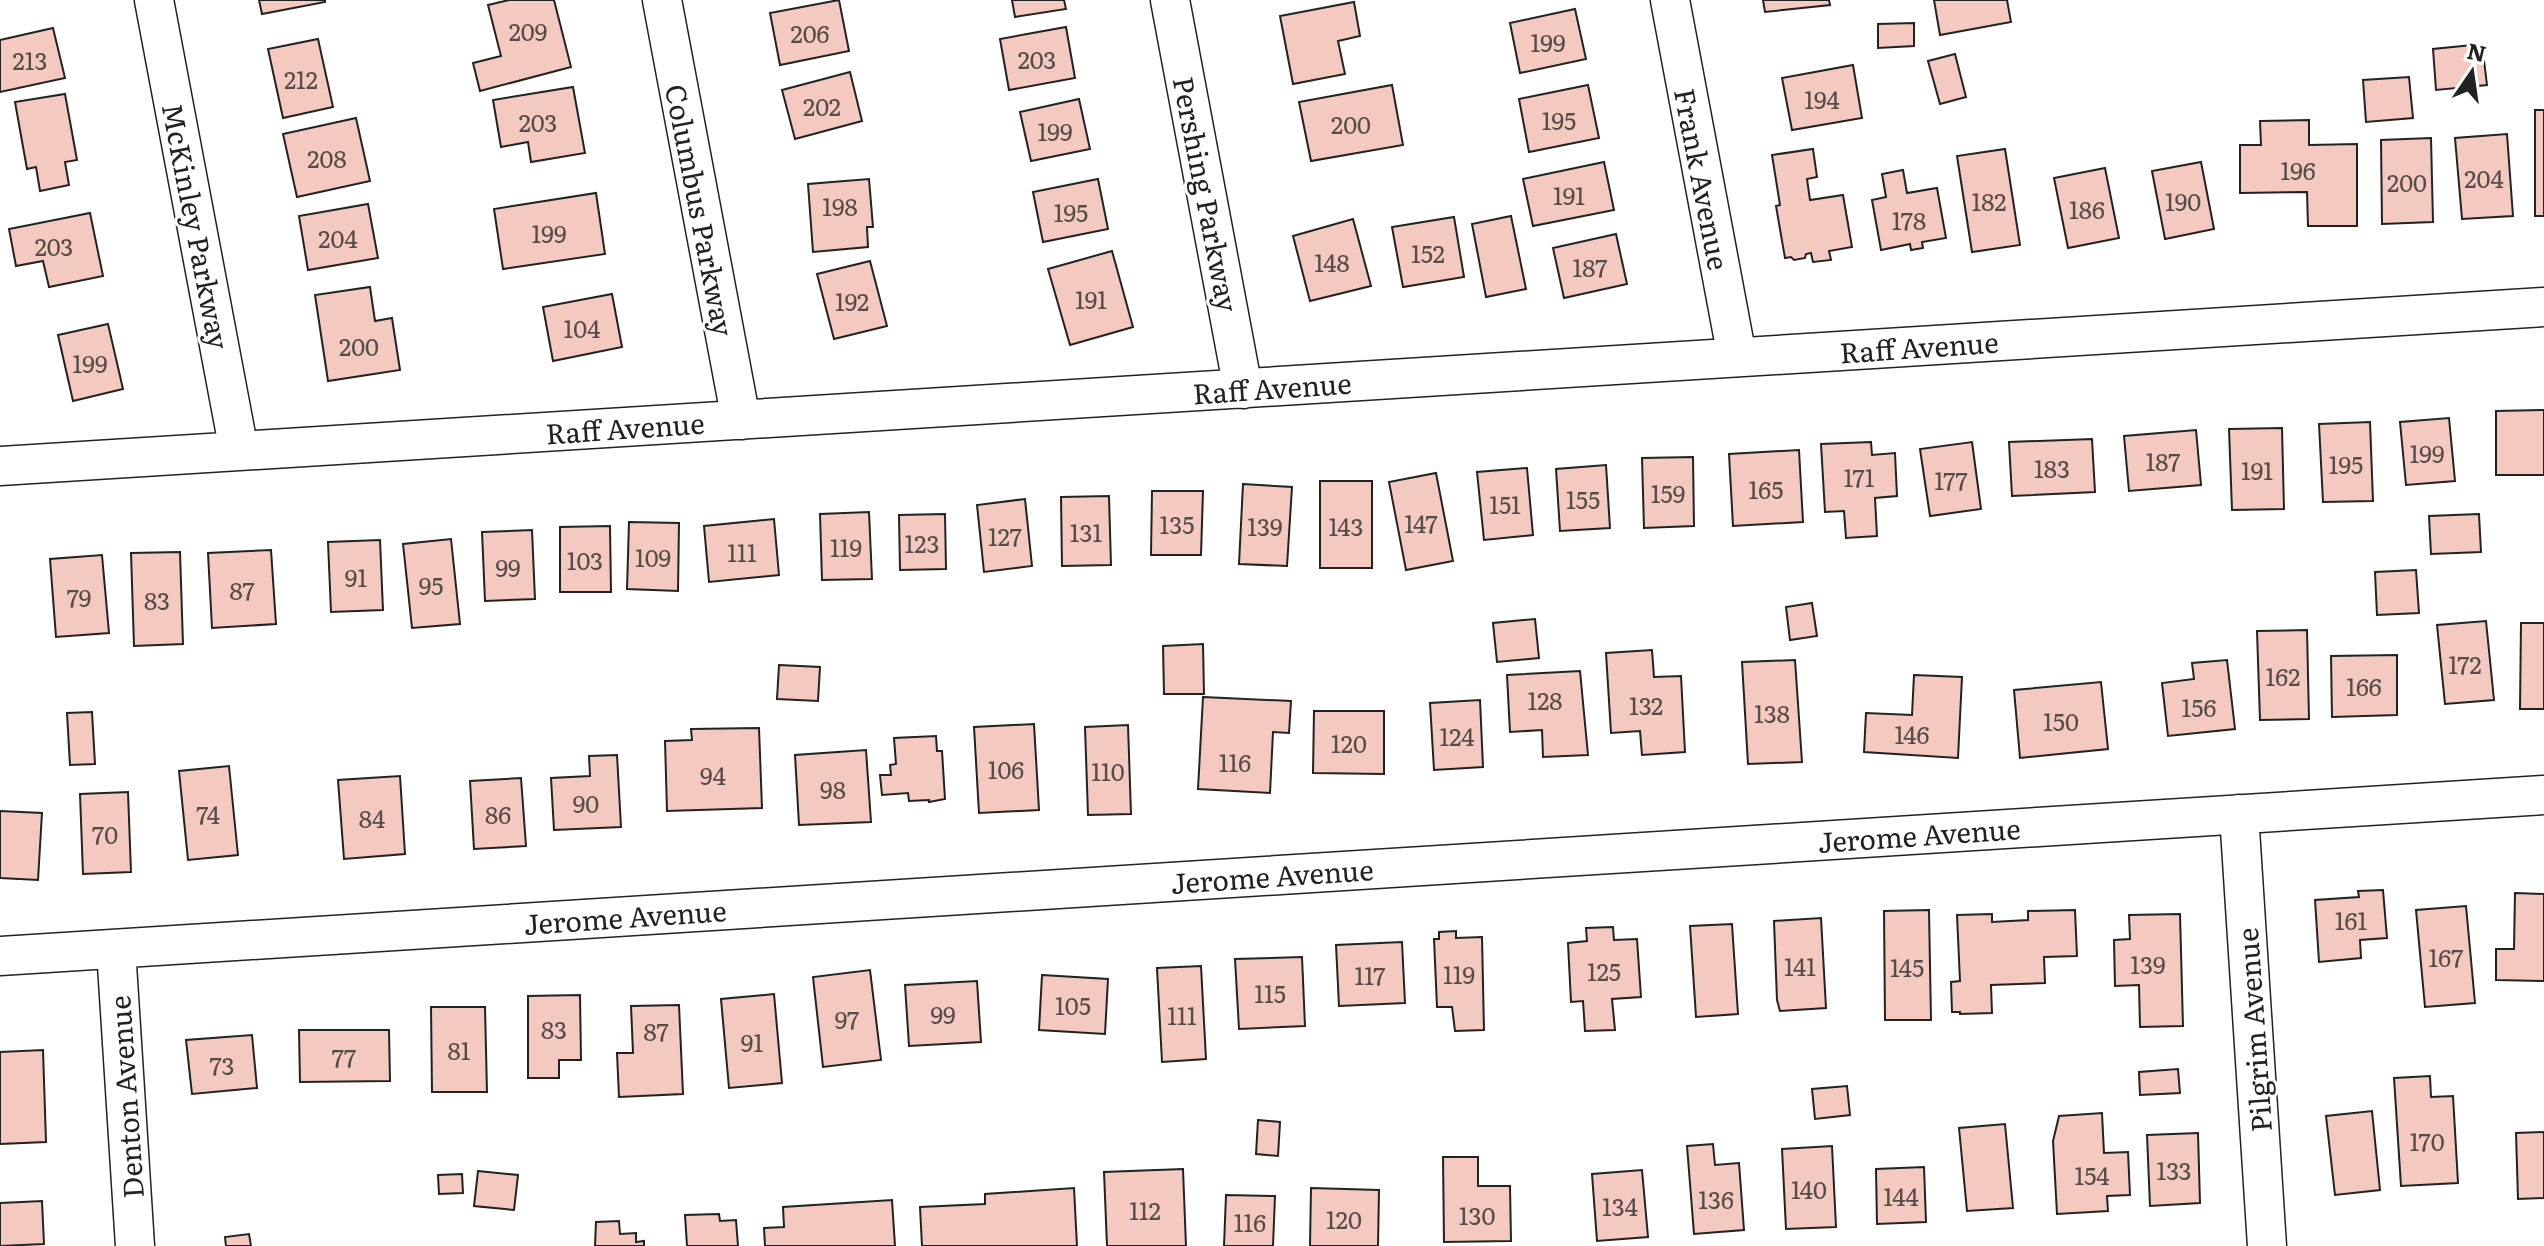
<svg xmlns="http://www.w3.org/2000/svg" width="2544" height="1246" font-family="Literata,serif">
  <rect width="100%" height="100%" fill="#fff"/>
  <path fill="#f3c9c0" stroke="#222" stroke-width="2" d="M259,0H325V2L262,14Z
    M509,0H554L571,67L480,91L473,63L501,56L488,5Z
    M839,0L849,51L780,65L770,13Z
    M1012,0H1064L1066,9L1015,17Z
    M1763,0H1829L1830,5L1765,12Z
    M1934,0H2007L2011,22L1940,35Z
    M1354,2L1360,36L1338,41L1345,74L1293,84L1280,16Z
    M1575,9L1586,59L1520,73L1510,23Z
    M1914,23V46L1878,48V24Z
    M1066,27L1075,78L1009,90L1000,39Z
    M53,28L65,78L0,92V40Z
    M318,39L333,107L283,118L268,49Z
    M2482,44L2487,85L2436,90L2433,49Z
    M1955,54L1966,97L1940,104L1928,61Z
    M1853,65L1862,118L1792,130L1782,78Z
    M850,72L862,121L795,139L782,90Z
    M2409,77L2413,118L2366,122L2363,80Z
    M1392,85L1403,145L1311,161L1299,102Z
    M1588,85L1599,138L1529,152L1519,99Z
    M573,87L585,153L531,162L528,142L501,147L493,100Z
    M65,94L77,160L65,162L69,185L40,191L36,167L27,169L15,102Z
    M1079,99L1090,149L1031,161L1020,112Z
    M2535,110H2544V216H2535Z
    M356,118L370,181L297,197L283,134Z
    M2309,120V145L2357,144V226H2308L2307,192L2240,193V145H2261L2260,121Z
    M2507,134L2513,216L2462,219L2455,138Z
    M2431,138L2433,222L2382,224L2381,140Z
    M1813,149L1817,177L1807,179L1810,200L1843,195L1852,247L1829,251L1831,260L1813,262L1811,253L1806,254L1805,258L1794,260L1791,257L1785,258L1776,206L1780,205L1772,155Z
    M2005,149L2020,245L1972,252L1957,156Z
    M1604,162L1614,210L1533,226L1523,179Z
    M2201,162L2214,229L2165,239L2152,171Z
    M2105,168L2119,238L2068,248L2054,178Z
    M1903,170L1907,193L1937,188L1946,238L1922,242L1923,248L1911,250L1910,244L1881,250L1872,200L1886,197L1882,174Z
    M869,179L873,227H867L868,247L813,252L808,184Z
    M1098,179L1108,229L1043,242L1033,192Z
    M596,193L605,254L503,269L494,209Z
    M368,204L378,258L308,270L299,216Z
    M90,213L103,276L49,287L43,261L16,266L9,229Z
    M1511,216L1526,289L1486,297L1472,224Z
    M1454,217L1464,277L1403,287L1392,227Z
    M1353,219L1371,286L1310,301L1293,236Z
    M1616,234L1627,284L1564,298L1553,248Z
    M1112,251L1133,327L1070,345L1048,269Z
    M870,261L887,326L834,339L817,274Z
    M370,287L375,321L392,318L400,370L328,381L315,295Z
    M612,294L622,347L553,361L543,307Z
    M108,324L123,389L73,401L58,335Z
    M2544,410V475H2496V411Z
    M2449,418L2455,481L2406,485L2400,422Z
    M2370,422L2373,501L2323,502L2319,424Z
    M2282,428L2284,509L2232,510L2229,429Z
    M2196,430L2201,485L2129,491L2124,436Z
    M2092,439L2095,492L2012,496L2009,442Z
    M1871,442L1872,455L1895,453L1897,496L1875,498L1877,536L1846,538L1844,511L1825,512L1821,444Z
    M1972,442L1981,509L1930,516L1920,449Z
    M1799,450L1803,522L1733,526L1729,454Z
    M1693,457L1694,526L1644,528L1642,458Z
    M1606,465L1610,528L1560,531L1556,469Z
    M1527,468L1533,535L1484,540L1477,472Z
    M1436,473L1453,561L1406,570L1389,482Z
    M1320,481H1372V568H1320Z
    M1243,484L1292,487L1287,566L1239,564Z
    M1152,491H1203L1201,555H1151Z
    M1109,496L1111,565L1062,566L1061,497Z
    M1025,499L1032,566L984,572L977,505Z
    M869,512L872,579L822,580L820,514Z
    M945,514L946,569L900,570L899,515Z
    M2479,514L2481,552L2431,554L2429,516Z
    M774,519L779,575L709,582L704,526Z
    M629,522L679,523L678,591L627,589Z
    M610,526L611,592H560V527Z
    M532,530L535,599L485,601L482,532Z
    M451,539L460,624L412,628L403,544Z
    M380,540L383,610L331,612L328,542Z
    M271,550L276,624L212,628L208,553Z
    M180,552L183,644L134,646L131,553Z
    M102,555L109,633L56,637L50,559Z
    M2416,570L2419,613L2377,615L2375,572Z
    M1812,603L1817,636L1790,640L1786,607Z
    M1535,619L1539,658L1497,662L1493,623Z
    M2486,621L2494,700L2445,704L2437,625Z
    M2521,623H2544V709H2520Z
    M2307,630L2309,719L2260,720L2257,631Z
    M1203,644L1204,694H1164L1163,646Z
    M1652,650L1654,677L1681,676L1685,752L1642,755L1640,731L1611,733L1606,653Z
    M2397,655V715L2332,717L2331,656Z
    M1795,660L1802,762L1748,764L1742,662Z
    M2227,660L2235,729L2168,736L2162,683L2194,679L2192,663Z
    M779,665L820,667L818,701L777,699Z
    M1580,671L1588,755L1543,757L1542,730L1510,732L1507,675Z
    M1914,675L1962,677L1958,758L1864,752L1866,713L1912,715Z
    M2101,682L2108,749L2020,758L2014,690Z
    M1203,697L1291,701L1289,733L1273,732L1270,793L1198,789Z
    M1480,700L1483,767L1434,770L1430,703Z
    M1314,711H1384V774L1313,773Z
    M92,712L95,764L70,765L67,713Z
    M1034,724L1039,810L979,813L974,727Z
    M1128,725L1131,814L1088,815L1085,727Z
    M759,728L762,808L667,811L665,741L692,740L691,729Z
    M936,736L937,751H942L945,799L929,802V800L909,801L908,793L882,795L880,775H891L890,765L896,764L894,738Z
    M866,750L871,822L799,825L795,755Z
    M617,755L621,827L554,830L551,778L590,776L589,756Z
    M229,766L238,855L188,860L179,771Z
    M400,776L405,854L344,859L338,780Z
    M521,778L526,846L474,849L470,781Z
    M128,792L131,872L83,874L80,794Z
    M0,811L42,813L38,880L0,878Z
    M2383,890L2387,938L2360,940L2361,958L2319,962L2315,900L2359,897L2358,891Z
    M2515,893L2544,894V981L2496,980V949H2514Z
    M2466,906L2475,1003L2425,1007L2416,910Z
    M1929,910L1931,1020H1885L1884,911Z
    M2075,910L2077,956L2044,957L2045,983L1991,985L1992,1013L1960,1014V1012H1952L1951,982L1960,981L1957,915L1992,914V922L2028,920V911Z
    M2180,914L2183,1026L2140,1027L2139,985L2115,986L2114,940L2130,939L2129,915Z
    M1821,918L1826,1008L1780,1011L1777,1000L1774,921Z
    M1732,924L1738,1014L1696,1017L1690,926Z
    M1613,927L1614,940L1637,939L1641,997L1612,999L1615,1030L1585,1031L1583,1001L1571,1002L1568,943L1587,941L1586,928Z
    M1456,931V938L1482,937L1484,1030L1455,1031L1452,1007H1437L1434,939H1439V932Z
    M1402,942L1405,1003L1339,1006L1336,945Z
    M1302,957L1305,1026L1239,1029L1235,959Z
    M1201,966L1206,1059L1162,1062L1157,968Z
    M870,970L881,1060L823,1067L813,977Z
    M1042,975L1108,979L1105,1034L1039,1030Z
    M977,981L981,1042L909,1046L905,985Z
    M774,994L782,1083L729,1088L721,999Z
    M580,995L581,1060H559V1078H528V996Z
    M679,1005L683,1094L619,1097L617,1053H633L631,1006Z
    M431,1007H485L487,1092H432Z
    M299,1030H389L390,1081L300,1082Z
    M252,1035L257,1088L192,1094L186,1040Z
    M43,1050L46,1142L0,1144V1052Z
    M2178,1069L2180,1093L2140,1095L2139,1072Z
    M2430,1076L2431,1097L2453,1096L2458,1183L2401,1186L2394,1078Z
    M1847,1086L1850,1115L1815,1119L1812,1089Z
    M2372,1111L2380,1190L2335,1195L2326,1116Z
    M2102,1113L2104,1153L2128,1152L2130,1195L2107,1196L2108,1211L2057,1214L2053,1141L2059,1116Z
    M1258,1120L1280,1122L1278,1156L1256,1154Z
    M2005,1124L2013,1208L1967,1211L1959,1128Z
    M2544,1132V1198L2518,1199L2516,1133Z
    M2198,1133L2200,1203L2150,1206L2147,1135Z
    M1713,1144L1715,1165L1739,1163L1744,1230L1694,1234L1687,1146Z
    M1832,1146L1836,1227L1786,1229L1782,1149Z
    M1443,1157H1478V1186H1510L1511,1241L1444,1242Z
    M1924,1167L1926,1222L1877,1224L1876,1169Z
    M1183,1169L1186,1246H1107L1104,1172Z
    M1642,1170L1648,1237L1597,1241L1592,1174Z
    M478,1171L518,1175L514,1210L474,1206Z
    M462,1174L463,1193L439,1194L438,1175Z
    M1074,1188L1077,1246H922L920,1207L985,1204V1194Z
    M1311,1188L1379,1190L1378,1246H1310Z
    M1226,1195L1275,1196L1273,1246H1224Z
    M892,1200L895,1246H765L764,1228L784,1227L783,1207Z
    M42,1201L44,1244L0,1246V1203Z
    M719,1214L720,1221L736,1220L738,1246H687L685,1215Z
    M619,1221L620,1234L636,1233V1242L644,1241V1246H595L596,1222Z
    M249,1234L251,1246H226L225,1237Z"/>
  <g fill="none" stroke-linecap="round" stroke-linejoin="round">
    <g stroke="#222" stroke-width="41">
      <path id="street" d="M154,0L239,451
        M662,0L741,420
        M1170,0L1243,389
        M1670,0L1737,357
        M0,466L2544,307
        M2239,814L2267,1246
        M116,949L135,1246
        M0,956L2544,795"/>
    </g>
    <use href="#street" stroke="#fff" stroke-width="38"/>
  </g>
  <g text-anchor="middle" dominant-baseline="central" stroke-width="6" stroke-linejoin="round" paint-order="stroke">
    <g font-size="24" fill="#564c4a">
      <text x="528" y="30">209</text>
      <text x="810" y="32">206</text>
      <text x="1548" y="41">199</text>
      <text x="1037" y="58">203</text>
      <text x="30" y="59">213</text>
      <text x="301" y="78">212</text>
      <text x="1822" y="98">194</text>
      <text x="822" y="105">202</text>
      <text x="1559" y="119">195</text>
      <text x="538" y="121">203</text>
      <text x="1351" y="123">200</text>
      <text x="1055" y="130">199</text>
      <text x="327" y="157">208</text>
      <text x="2298" y="169">196</text>
      <text x="2484" y="177">204</text>
      <text x="2407" y="181">200</text>
      <text x="1569" y="194">191</text>
      <text x="1989" y="200">182</text>
      <text x="2183" y="200">190</text>
      <text x="840" y="205">198</text>
      <text x="2087" y="208">186</text>
      <text x="1071" y="211">195</text>
      <text x="1909" y="219">178</text>
      <text x="549" y="232">199</text>
      <text x="338" y="237">204</text>
      <text x="54" y="245">203</text>
      <text x="1428" y="252">152</text>
      <text x="1332" y="261">148</text>
      <text x="1590" y="266">187</text>
      <text x="1091" y="298">191</text>
      <text x="852" y="300">192</text>
      <text x="582" y="327">104</text>
      <text x="359" y="345">200</text>
      <text x="90" y="362">199</text>
      <text x="2427" y="452">199</text>
      <text x="2163" y="460">187</text>
      <text x="2346" y="463">195</text>
      <text x="2052" y="467">183</text>
      <text x="2257" y="469">191</text>
      <text x="1859" y="476">171</text>
      <text x="1951" y="479">177</text>
      <text x="1766" y="488">165</text>
      <text x="1668" y="492">159</text>
      <text x="1583" y="498">155</text>
      <text x="1505" y="503">151</text>
      <text x="1421" y="522">147</text>
      <text x="1177" y="523">135</text>
      <text x="1265" y="525">139</text>
      <text x="1346" y="525">143</text>
      <text x="1086" y="531">131</text>
      <text x="1005" y="535">127</text>
      <text x="922" y="542">123</text>
      <text x="846" y="546">119</text>
      <text x="742" y="551">111</text>
      <text x="653" y="556">109</text>
      <text x="585" y="559">103</text>
      <text x="508" y="566">99</text>
      <text x="356" y="576">91</text>
      <text x="431" y="584">95</text>
      <text x="242" y="589">87</text>
      <text x="79" y="596">79</text>
      <text x="157" y="599">83</text>
      <text x="2465" y="663">172</text>
      <text x="2283" y="675">162</text>
      <text x="2364" y="685">166</text>
      <text x="1545" y="699">128</text>
      <text x="1646" y="704">132</text>
      <text x="2199" y="706">156</text>
      <text x="1772" y="712">138</text>
      <text x="2061" y="720">150</text>
      <text x="1912" y="733">146</text>
      <text x="1457" y="735">124</text>
      <text x="1349" y="742">120</text>
      <text x="1235" y="761">116</text>
      <text x="1006" y="768">106</text>
      <text x="1108" y="770">110</text>
      <text x="713" y="774">94</text>
      <text x="833" y="788">98</text>
      <text x="586" y="802">90</text>
      <text x="208" y="813">74</text>
      <text x="498" y="813">86</text>
      <text x="372" y="817">84</text>
      <text x="105" y="833">70</text>
      <text x="2351" y="919">161</text>
      <text x="2446" y="956">167</text>
      <text x="2148" y="963">139</text>
      <text x="1800" y="965">141</text>
      <text x="1907" y="966">145</text>
      <text x="1604" y="970">125</text>
      <text x="1459" y="973">119</text>
      <text x="1370" y="974">117</text>
      <text x="1270" y="992">115</text>
      <text x="1073" y="1004">105</text>
      <text x="943" y="1013">99</text>
      <text x="1182" y="1014">111</text>
      <text x="847" y="1018">97</text>
      <text x="554" y="1028">83</text>
      <text x="656" y="1030">87</text>
      <text x="752" y="1041">91</text>
      <text x="459" y="1049">81</text>
      <text x="344" y="1056">77</text>
      <text x="222" y="1064">73</text>
      <text x="2427" y="1140">170</text>
      <text x="2174" y="1169">133</text>
      <text x="2092" y="1174">154</text>
      <text x="1809" y="1188">140</text>
      <text x="1901" y="1195">144</text>
      <text x="1716" y="1198">136</text>
      <text x="1620" y="1205">134</text>
      <text x="1145" y="1209">112</text>
      <text x="1477" y="1214">130</text>
      <text x="1344" y="1218">120</text>
      <text x="1250" y="1221">116</text>
    </g>
    <g font-size="28" fill="#222" stroke="#fff">
      <text transform="translate(1703 179) rotate(79)">Frank Avenue</text>
      <text transform="translate(1207 194) rotate(79)">Pershing Parkway</text>
      <text transform="translate(701 210) rotate(79)">Columbus Parkway</text>
      <text transform="translate(197 226) rotate(79)">McKinley Parkway</text>
      <text transform="translate(1919 346) rotate(-4)">Raff Avenue</text>
      <text transform="translate(1272 387) rotate(-4)">Raff Avenue</text>
      <text transform="translate(625 427) rotate(-4)">Raff Avenue</text>
      <text transform="translate(1919 834) rotate(-4)">Jerome Avenue</text>
      <text transform="translate(1272 875) rotate(-4)">Jerome Avenue</text>
      <text transform="translate(625 916) rotate(-4)">Jerome Avenue</text>
      <text transform="translate(2253 1030) rotate(-94)">Pilgrim Avenue</text>
      <text transform="translate(125 1097) rotate(-94)">Denton Avenue</text>
    </g>
  </g>
  <g transform="translate(2472 72) rotate(13)" stroke="#ffffff" stroke-width="6" paint-order="stroke">
  <path d="M0-6L14 30L0 20L-14 30Z" fill="#222222"/>
  <text y="-12" font-size="22" font-weight="bold" text-anchor="middle" fill="#222222">N</text>
  </g>
</svg>
